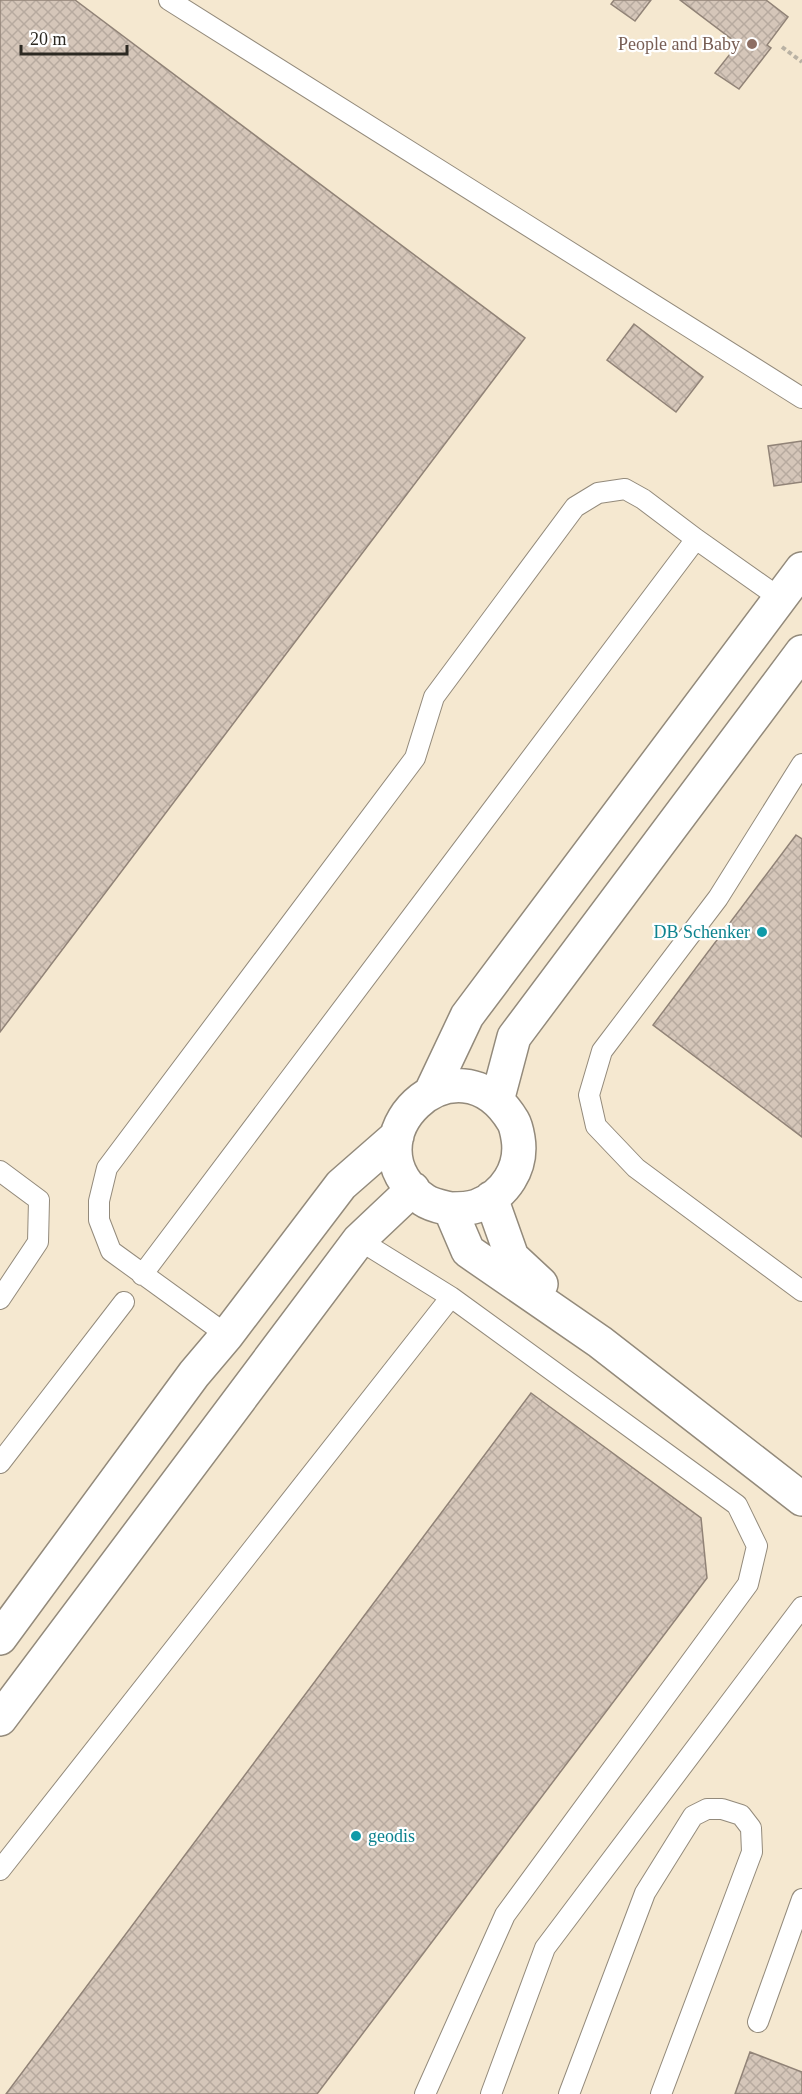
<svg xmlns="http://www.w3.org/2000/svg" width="802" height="2094" font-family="'Times New Roman',serif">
  <defs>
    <pattern id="building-cross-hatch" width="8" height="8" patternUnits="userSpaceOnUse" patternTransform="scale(1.5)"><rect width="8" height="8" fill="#d5c6b9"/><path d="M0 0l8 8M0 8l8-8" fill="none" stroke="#b7aa9f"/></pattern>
  </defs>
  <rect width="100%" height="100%" fill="#fef5e3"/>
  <path fill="#f5e8d0" d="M0,0H802V2094H0Z"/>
  <path fill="url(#building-cross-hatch)" stroke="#918377" stroke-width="1.5" d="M0,0H75L525,338L0,1032Z
    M614,0H651L635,21L611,4Z
    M680,0H766L788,17L767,45L771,48L739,89L715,73L738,44Z
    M634,324L703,377L676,412L607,360Z
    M802,441V482L774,486L768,446Z
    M796,835L802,839V1137L653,1025Z
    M531,1393L701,1518L707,1578L317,2094H6Z
    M750,2052L802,2072V2094H735Z"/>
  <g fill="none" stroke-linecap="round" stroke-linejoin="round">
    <g stroke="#938a7b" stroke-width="22">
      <path id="lane" d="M169,0L802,398
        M802,764L718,898L602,1051L589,1095L596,1126L636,1168L802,1291
        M0,1171L39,1200L38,1242L0,1299
        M359,1240L451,1297
        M142,1275L696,539
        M227,1335L111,1251L99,1220V1201L107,1168L415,758L434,697L575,507L598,493L625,489L643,499L696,539L781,599
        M0,1463L124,1302
        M0,1870L451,1297L737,1505L757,1546L748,1584L505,1915L425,2094
        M758,2022L802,1899
        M491,2094L545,1948L802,1607
        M569,2094L645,1893L693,1816L707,1809H722L741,1815L751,1828L752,1852L661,2094"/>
    </g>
    <g stroke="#938a7b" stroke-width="36">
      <path id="street" d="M431,1092L467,1016L802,569
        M497,1101L514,1037L802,652
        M491,1198L512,1257L541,1284
        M450,1209C458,1209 469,1209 477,1206C505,1195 523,1168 518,1138C517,1132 516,1126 513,1121C457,1028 341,1141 424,1200C431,1205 442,1207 450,1209L468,1251L600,1342L802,1499
        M0,1638L194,1374L227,1335L341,1185L397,1136
        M0,1719L359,1240L413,1189"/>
    </g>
    <path stroke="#b9b2a4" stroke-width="4" stroke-dasharray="4.5 3" stroke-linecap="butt" d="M782,47L802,62"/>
    <use href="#lane" stroke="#fff" stroke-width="20"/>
    <use href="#street" stroke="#fff" stroke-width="33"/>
  </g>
  <circle fill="#8d6e63" stroke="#fff" stroke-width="2" cx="752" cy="44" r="6"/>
  <g fill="#0f9aa8" stroke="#fff" stroke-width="2">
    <circle cx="762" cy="932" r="6"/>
    <circle cx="356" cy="1836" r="6"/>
  </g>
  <g text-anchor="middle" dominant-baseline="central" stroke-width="4.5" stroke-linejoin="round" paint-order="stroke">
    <g font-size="18" fill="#785e54" stroke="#fff" text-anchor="end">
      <text x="740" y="44">People and Baby</text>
    </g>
    <g font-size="18" fill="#0d838f" stroke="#fff" text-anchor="end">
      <text x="750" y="932">DB Schenker</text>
      <text x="368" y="1836" text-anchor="start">geodis</text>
    </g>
  </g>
  <path d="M21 45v9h106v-9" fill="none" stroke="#2c2922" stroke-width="3"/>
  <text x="30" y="45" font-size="18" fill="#2c2922" stroke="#ffffff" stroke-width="4.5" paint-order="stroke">20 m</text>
</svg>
